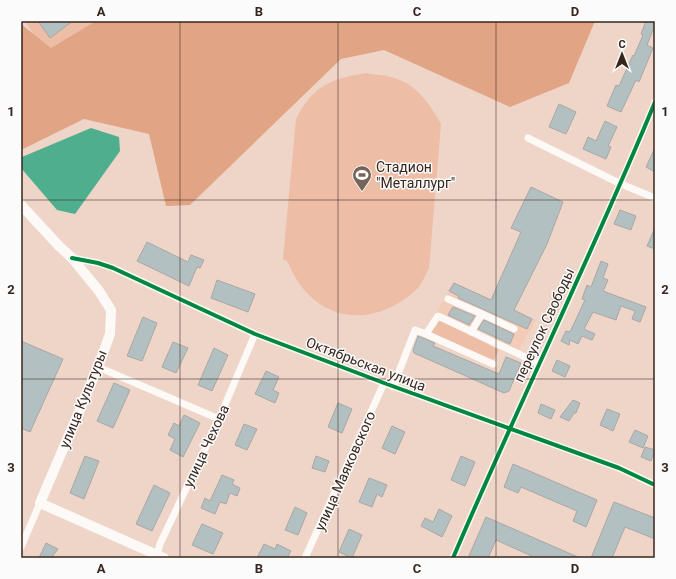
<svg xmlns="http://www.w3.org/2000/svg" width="676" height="579" font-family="Roboto,sans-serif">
  <rect width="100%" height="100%" fill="#eed5c8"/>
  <path fill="#f3cbb6" d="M454,283L536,320L519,350L436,313Z"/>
  <path fill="#edbda6" d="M25,21H143L54,66Z
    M366,73C376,75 388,75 397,79C418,86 431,106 441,124L429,268C425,275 422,285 416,290C370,332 311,321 288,262L283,259L296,119C313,85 331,79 366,73Z
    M439,319L499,350L493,361L430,332Z"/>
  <path fill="#e1a586" d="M96,21H595L569,83L510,107L384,50L341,59L190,205L166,206L149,134L84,119L21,150V24L51,48Z"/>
  <path fill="#4eae8e" d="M91,128L119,137L120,151L75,214L57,210L21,168L22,157Z"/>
  <path fill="#b3c0c2" stroke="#a9a7a5" d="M38,21H73L50,38Z
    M646,21H655V31L653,30L647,45L653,48L639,82L636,80L621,112L607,106L616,85L619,86L633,55L634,56L643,35L641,34Z
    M559,104L576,112L566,134L549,127Z
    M605,121L617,127L608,146L611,147L606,159L583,149L588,137L596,141Z
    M655,148V172L646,167Z
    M531,187L563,202L547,244L514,310L532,319L527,329L458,298L459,296L449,291L454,283L491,300L521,232L511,228Z
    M620,210L636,216L631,230L614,224Z
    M655,228V249L647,246Z
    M147,242L188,262L191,255L204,260L200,268L197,267L189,286L137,261Z
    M601,261L608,264L603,278L608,280L603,291L646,307L640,322L632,319L635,311L621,306L616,320L593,312L584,329L595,334L592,340L582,336L578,344L570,340L569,345L561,341L566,331L570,332L585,300L582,299L587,285L591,287Z
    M217,280L255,294L248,312L211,298Z
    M453,307L475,316L469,325L448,315Z
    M143,317L157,323L142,361L127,356Z
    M484,320L514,334L510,344L478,329Z
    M418,336L435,343L433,346L499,374L506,357L521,363L509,391L504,393L414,353L413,350Z
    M21,341L63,359L30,432L21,428Z
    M173,342L188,348L176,373L162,367Z
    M214,348L228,355L212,391L198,385Z
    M557,360L570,366L565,377L552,371Z
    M266,371L279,377L273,390L279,393L275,403L255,394Z
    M114,383L130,390L113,428L97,421Z
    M573,400L580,403L576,413H574L569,421L560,417Z
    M338,403L352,409L342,433L328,427Z
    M541,404L555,410L551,419L538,413Z
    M607,409L620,414L613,431L600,425Z
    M184,415L200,423L183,457L170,450L175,439L168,435L174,423L179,426Z
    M244,424L257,429L247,450L235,445Z
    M392,426L405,432L395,454L382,448Z
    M635,430L648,436L643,448L629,442Z
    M645,447L655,450L651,461L641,457Z
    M85,456L99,461L84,499L70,493Z
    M316,456L329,461L325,472L312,468Z
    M461,456L475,462L465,486L451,480Z
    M513,464L597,500L586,527L573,521L577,511L521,487L518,493L504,487Z
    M222,475L234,480L232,484L240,488L237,496L230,493L226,504L220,502L215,514L201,508L205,498L210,501Z
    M369,478L387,485L382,497L377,494L372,507L359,502Z
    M154,485L170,493L152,531L136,524Z
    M614,502L655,518V539L625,527L612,558H591Z
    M295,507L307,513L298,535L285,530Z
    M439,509L452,516L442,537L421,526L425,518L433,522Z
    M486,517L580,558H536L496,540L488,558H468Z
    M202,524L223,533L213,554L192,545Z
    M349,529L362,535L352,558L339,552Z
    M46,543L58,549L51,558H39Z
    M264,544L275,549L277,544L291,551L287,558H257Z"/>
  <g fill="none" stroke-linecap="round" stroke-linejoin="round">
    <path stroke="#fcf9f7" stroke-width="7" d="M528,138L621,184L655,198
      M72,258L98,263L113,268L255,334L384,383L619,468L655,485
      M448,299L482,314
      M471,332L482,314L514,329
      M426,334L493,364
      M98,367L219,419
      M393,387L415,330L426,334L438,316L538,363
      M21,547L40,503
      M156,558L160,544L219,419L255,334
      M305,558L384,383
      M453,558C518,405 592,255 655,102"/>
    <path stroke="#fcf9f7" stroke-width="10" d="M21,205L59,246L72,258L99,291L111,310L110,334L98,367L40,503L164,558"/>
    <g stroke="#fbfbfb" stroke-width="6">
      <path id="cycleway" d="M72,258L98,263L113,268L255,334L384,383L619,468L655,485
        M453,558C518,405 592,255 655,102"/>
    </g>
    <use href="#cycleway" stroke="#00873e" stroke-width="4"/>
  </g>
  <path fill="none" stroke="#37261d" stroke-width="1" stroke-opacity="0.55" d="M180,21V558M338,21V558M496,21V558M21,200H655M21,379H655"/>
  <defs>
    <g id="stadium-pin" transform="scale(1)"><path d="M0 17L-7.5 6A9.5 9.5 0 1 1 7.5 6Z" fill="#776359" stroke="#fbfbfb"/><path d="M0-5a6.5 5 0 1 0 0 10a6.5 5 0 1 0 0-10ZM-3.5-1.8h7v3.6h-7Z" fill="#fff"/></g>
  </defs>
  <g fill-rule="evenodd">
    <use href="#stadium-pin" x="362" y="175"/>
  </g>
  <g text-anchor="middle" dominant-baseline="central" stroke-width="3" stroke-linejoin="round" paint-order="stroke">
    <g font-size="14" fill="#37261d" stroke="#fbfbfb" text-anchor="start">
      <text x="376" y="167">Стадион<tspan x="376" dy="16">"Металлург"</tspan></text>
    </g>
    <g font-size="14" fill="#37261d" stroke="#fbfbfb">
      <text transform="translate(544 325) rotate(-65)">переулок Свободы</text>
      <text transform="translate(366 364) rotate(21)">Октябрьская улица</text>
      <text transform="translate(83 399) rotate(-68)">улица Культуры</text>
      <text transform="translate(206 446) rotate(-65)">улица Чехова</text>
      <text transform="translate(345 471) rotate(-66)">улица Маяковского</text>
    </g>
  </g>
  <rect width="676" height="579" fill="none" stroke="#fbfbfb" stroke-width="44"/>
  <g transform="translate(622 54)" stroke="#fbfbfb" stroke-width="3" paint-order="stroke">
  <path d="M0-3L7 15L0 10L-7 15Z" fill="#37261d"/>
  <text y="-6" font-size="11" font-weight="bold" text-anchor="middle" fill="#37261d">С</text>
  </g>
  <rect x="22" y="22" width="632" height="535" fill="none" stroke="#37261d" stroke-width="1.5"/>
  <g font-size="13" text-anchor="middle" font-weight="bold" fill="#37261d">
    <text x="101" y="16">A</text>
    <text x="259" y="16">B</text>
    <text x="417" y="16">C</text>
    <text x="575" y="16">D</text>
    <text x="11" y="116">1</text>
    <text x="665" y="116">1</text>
    <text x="11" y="294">2</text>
    <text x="665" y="294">2</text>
    <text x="11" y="472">3</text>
    <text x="665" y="472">3</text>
    <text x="101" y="573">A</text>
    <text x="259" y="573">B</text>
    <text x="417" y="573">C</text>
    <text x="575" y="573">D</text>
  </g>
</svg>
